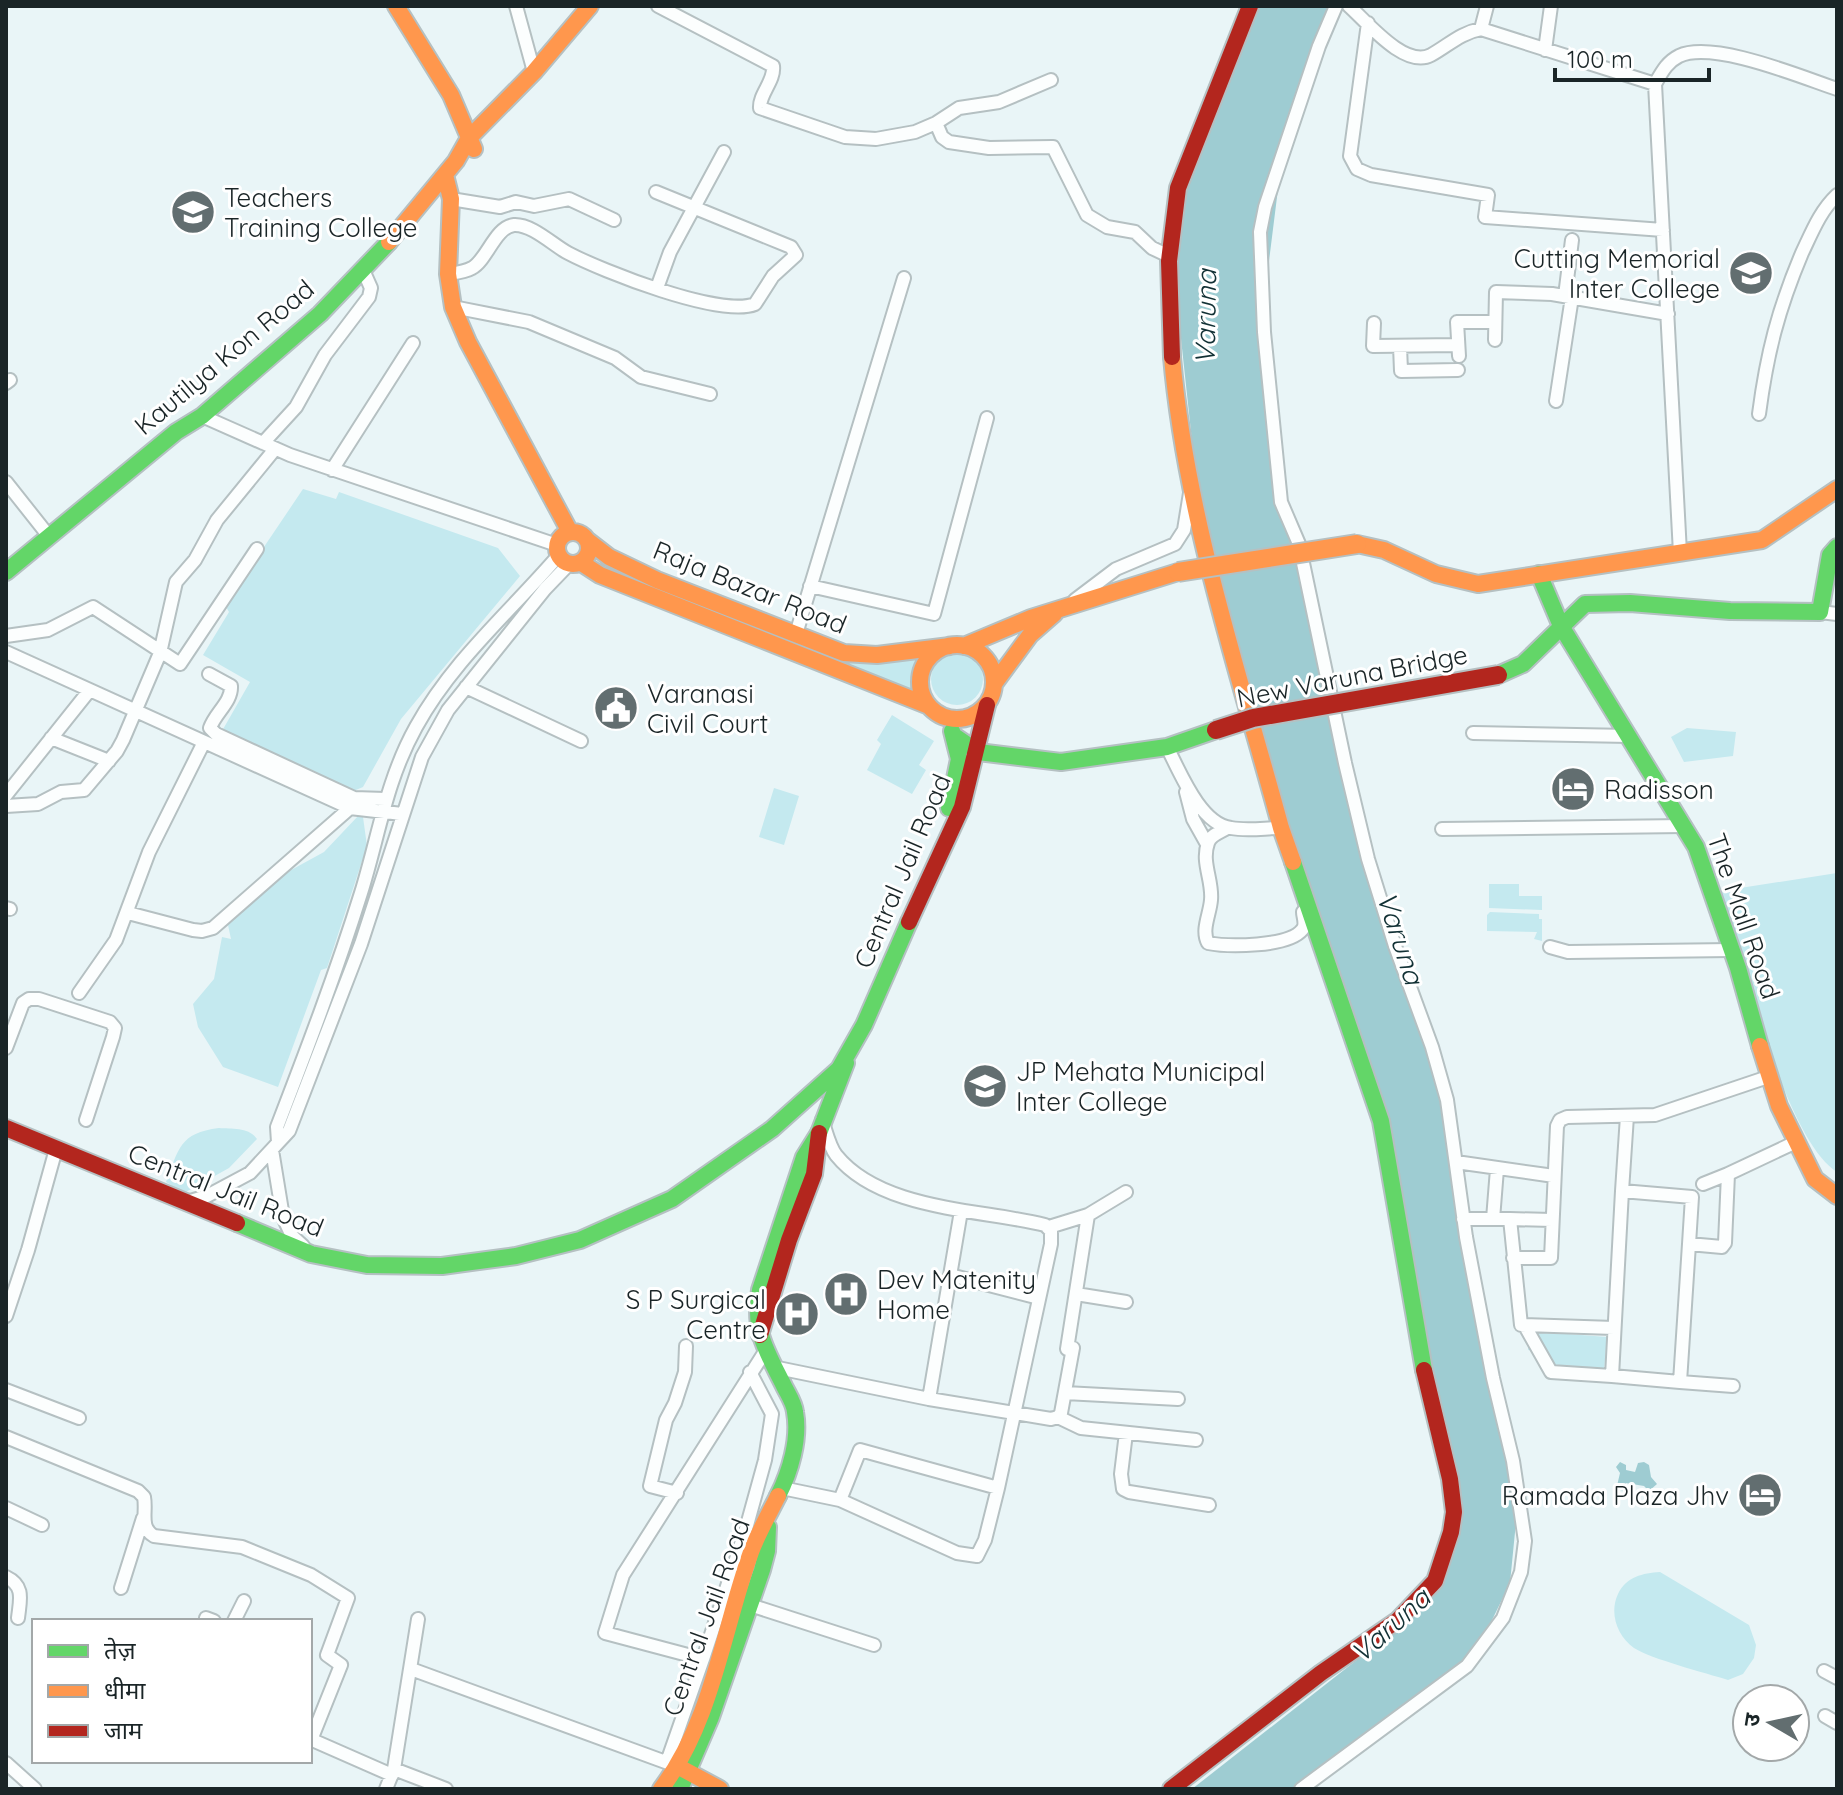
<svg xmlns="http://www.w3.org/2000/svg" width="1843" height="1795" font-family="Quicksand,'Noto Sans Devanagari',sans-serif">
  <rect width="100%" height="100%" fill="#e9f5f7"/>
  <path fill="#c4e9ef" d="M303,489L336,499L339,492L498,548L520,576L401,719L363,787L351,792L222,731L250,682L203,655L229,612L225,605Z
    M931 679a26 26 0 1 1 52 0a26 26 0 1 1-52 0Z
    M922,655C915,669 914,678 917,692L843,663L888,662Z
    M892,715L934,741L919,765L926,770L912,794L867,770L881,744L877,740Z
    M1687,728L1736,732L1733,756L1684,762L1671,737Z
    M774,788L799,796L784,845L759,837Z
    M359,815L363,817L367,846L327,968L321,970L278,1087L223,1067L198,1027L193,1004L214,979L222,937L231,939L228,925L282,875L324,852Z
    M1837,873V1172C1785,1140 1740,953 1721,891Z
    M1489,884H1519V896H1542V910L1489,908Z
    M1490,912L1539,914V919H1542V941L1534,939L1537,932L1487,931V915Z
    M219,1128C232,1129 249,1127 257,1139L229,1168L184,1193L166,1182C179,1149 179,1133 219,1128Z
    M1529,1331L1607,1337L1604,1371L1548,1367L1537,1351L1528,1350Z
    M1660,1572L1749,1625L1756,1645L1754,1658L1743,1674L1728,1680C1706,1673 1651,1659 1634,1648C1617,1636 1609,1613 1618,1594C1626,1577 1643,1573 1660,1572Z"/>
  <path fill="#9eccd2" d="M1247,6H1336L1279,181L1266,285L1285,498L1335,746L1384,924L1438,1079L1453,1159L1455,1213L1518,1469L1516,1522L1510,1583L1478,1649L1304,1789H1192L1395,1630L1448,1557L1459,1507L1423,1378L1353,1021L1271,772L1203,543L1171,246L1194,126Z
    M1620,1462L1626,1465V1470L1635,1472L1638,1463L1644,1462L1649,1465L1651,1477L1657,1484L1649,1491L1644,1486L1626,1483L1624,1491L1616,1490L1620,1473L1616,1467Z"/>
  <g fill="none" stroke-linecap="round" stroke-linejoin="round">
    <g stroke="#b5c0c2" stroke-width="16">
      <path id="street" d="M516,6L534,72
        M658,6L773,66C775,81 759,94 760,108L845,137L876,139L915,132L936,123L959,108L999,102L1051,80
        M1349,6C1367,22 1405,69 1431,55C1449,45 1460,33 1481,29L1655,84
        M1368,23L1350,156L1357,169L1371,175L1488,195L1485,217L1663,230
        M1481,29L1487,6
        M1545,50L1551,6
        M936,123L942,137L949,142L989,148L1053,147L1087,215L1107,227L1135,232L1152,248L1169,256
        M451,199L500,207L516,202L534,206L569,199L614,220
        M448,274C455,273 465,272 472,268C487,260 495,227 514,225C532,224 553,245 568,253C602,271 721,318 755,304L773,276L796,255L791,247L656,192
        M657,288L670,252L724,152
        M1565,296L1572,240
        M453,307L529,322L615,358L641,377L710,394
        M1374,323L1373,346L1458,345
        M1495,340L1496,292L1552,294L1668,314
        M1400,346L1401,371L1458,370
        M1459,356L1457,322H1495
        M6,383L10,380
        M1556,401L1572,297
        M1759,414C1767,353 1778,310 1802,253C1812,232 1820,211 1837,195
        M202,416L290,455L557,545
        M263,443L296,407L325,355L369,297L371,288L363,270
        M332,470L413,343
        M6,482L48,535
        M1680,553L1655,84C1662,72 1667,62 1679,56C1713,40 1801,77 1837,89
        M810,586L934,614L987,418
        M1075,600L1116,569L1175,544L1184,530L1190,493
        M1820,612L1837,614
        M796,634L904,278
        M6,636L48,630L93,607L180,664L257,549
        M6,652L350,808L402,814
        M209,674L231,686C232,702 215,713 210,728L216,734L354,798L385,799
        M466,687L581,741
        M1473,733L1629,736
        M51,738L109,761
        M1167,747C1180,772 1200,824 1231,828C1247,831 1265,828 1281,828
        M1186,792L1193,819L1207,844
        M6,795L89,691
        M6,806L38,804L61,792L84,790L117,751L123,740L160,653L176,582L195,560L217,520L275,449
        M1227,828C1221,832 1210,835 1208,843C1201,862 1213,881 1211,900C1210,914 1201,930 1208,943C1228,947 1288,947 1302,930C1307,925 1303,917 1303,912L1310,908
        M1442,829L1684,826
        M6,908L10,909
        M128,913L193,930L202,931L213,928L350,808
        M1550,947L1568,952L1732,950
        M79,993L116,940L149,852L204,742
        M6,1048L23,1003L29,999H39L110,1022L115,1028L113,1037L86,1120
        M278,1142L277,1127C307,1049 336,973 361,893C379,835 386,781 416,727C453,660 510,612 559,555
        M272,1150L283,1217L292,1236L303,1246
        M1456,1162L1554,1176
        M1703,1184L1728,1174
        M1622,1191L1627,1116
        M187,1202L207,1196L250,1173L289,1131L361,944L422,757L448,710L545,589L570,563
        M1463,1219H1510L1521,1325L1614,1328
        M1493,1219L1497,1169
        M1510,1219L1552,1220
        M1049,1227L1088,1215L1126,1192
        M1513,1258H1551L1557,1126L1560,1120L1567,1117L1655,1115L1768,1077
        M950,1275L1039,1298
        M1076,1294L1126,1302
        M6,1316L28,1250L56,1149
        M1525,1326L1551,1372L1612,1376
        M1067,1349L1088,1215
        M773,1367L929,1399L1051,1419L1058,1417L1061,1413L1073,1348
        M1680,1382L1612,1376L1622,1191L1692,1197L1689,1244
        M1733,1386L1680,1382L1689,1244L1722,1247L1725,1243L1728,1174L1796,1142
        M6,1390L79,1418
        M1065,1393L1178,1399
        M929,1399L961,1211
        M1058,1417L1081,1428L1196,1440
        M1126,1433L1121,1474L1123,1489L1129,1492L1209,1505
        M6,1437L138,1491L144,1497C147,1512 139,1527 154,1536L242,1547L311,1575L348,1598L327,1655L341,1665L311,1740
        M782,1488L840,1500L957,1553L977,1556L985,1540L998,1488L1051,1244V1231L1045,1225C981,1209 881,1211 836,1155C829,1146 826,1131 822,1120
        M677,1493L650,1486L666,1420L675,1403L685,1372L686,1346
        M840,1500L860,1450L998,1488
        M6,1508L42,1525
        M6,1577C25,1586 20,1600 18,1618
        M121,1588L143,1518
        M750,1605L874,1645
        M206,1618L214,1621
        M234,1621L244,1601
        M703,1659L746,1529L765,1460L772,1414L750,1372
        M411,1669L671,1764
        M1824,1671L1837,1678
        M1825,1716L1837,1723
        M310,1739L392,1775
        M667,1762L703,1659L605,1633L623,1575L766,1350
        M6,1763L35,1789
        M394,1769L446,1789
        M386,1789L394,1769L418,1619
        M1301,1789L1467,1666L1503,1618L1521,1572L1525,1541L1513,1461L1493,1378L1466,1237L1447,1100L1432,1047L1395,946L1368,859L1345,763L1299,544L1281,502L1264,332L1260,232L1265,207L1319,46L1336,6"/>
    </g>
    <g stroke="#b5c0c2" stroke-width="20">
      <path id="fast" d="M6,572L176,432L202,416L320,314L389,242
        M1539,574L1561,626L1696,847L1738,968L1760,1046
        M1498,675L1523,664L1585,604L1630,603L1730,611L1820,612L1830,555L1837,547
        M956,737L978,752L1061,762L1167,747L1216,730
        M949,808L959,759L952,731
        M1293,862L1381,1121L1424,1370
        M237,1223L311,1254L367,1265L442,1266L516,1256L580,1240L672,1199L772,1129L839,1069L864,1025L909,922
        M778,1496C790,1472 800,1439 795,1412C794,1402 787,1393 783,1384C765,1348 753,1331 760,1290L804,1157L819,1133L846,1063
        M680,1789L711,1717L762,1570L767,1551L768,1527"/>
    </g>
    <g stroke="#b5c0c2" stroke-width="20">
      <path id="slow" d="M396,6L451,95L474,149
        M445,175L451,199L448,274L453,307L468,342L570,532
        M389,242L456,161L469,138L534,72L590,6
        M1172,357C1186,517 1239,673 1281,828L1293,862
        M557 548a16 16 0 1 1 32 0a16 16 0 1 1-32 0Z
        M587,540L609,557L657,580L844,653L877,655L950,646
        M1357,544L1384,550L1436,574L1478,584L1762,540L1837,489
        M580,562L600,575L929,706
        M920 682a37 37 0 1 1 74 0a37 37 0 1 1-74 0Z
        M964,646L1031,618L1178,572
        M994,684L1030,635L1054,614
        M1760,1046L1779,1106L1815,1179L1837,1196
        M679,1767L720,1789
        M661,1789C712,1722 723,1630 751,1552C758,1533 769,1514 778,1496"/>
    </g>
    <g stroke="#b5c0c2" stroke-width="20">
      <path id="jam" d="M1172,357L1169,261L1178,188L1250,6
        M909,922L962,807L987,705
        M6,1128L237,1223
        M760,1335L789,1240L814,1174L819,1133
        M1171,1789L1321,1673L1398,1620L1435,1581L1451,1532L1454,1512L1450,1479L1424,1370"/>
    </g>
    <use href="#street" stroke="#fcfefe" stroke-width="12"/>
    <use href="#fast" stroke="#63d668" stroke-width="16"/>
    <use href="#slow" stroke="#ff974d" stroke-width="16"/>
    <use href="#jam" stroke="#b3261e" stroke-width="16"/>
    <g stroke="#b5c0c2" stroke-width="22" stroke-linecap="butt">
      <path id="slow-bridge" d="M1178,572L1357,544"/>
    </g>
    <g stroke="#b5c0c2" stroke-width="22" stroke-linecap="butt">
      <path id="jam-bridge" d="M1216,730L1253,718L1498,675"/>
    </g>
    <use href="#slow-bridge" stroke="#ff974d" stroke-width="18"/>
    <use href="#jam-bridge" stroke="#b3261e" stroke-width="18"/>
  </g>
  <defs>
    <g id="university-disc" transform="scale(2.3)"><circle r="9.5" fill="#626e70" stroke="#fff"/><path d="M0-5L7-2L0 1L-7-2ZM-4 1L0 2.5L4 1V4Q0 6-4 4Z" fill="#fff"/></g>
    <g id="civic-disc" transform="scale(2.3)"><circle r="9.5" fill="#626e70" stroke="#fff"/><path d="M-.6-6.5H3V-4.5H.6V-3L4-1V1h2V6H-6V1h2V-1L-.6-3ZM-1.2 2.5V6h2.4V2.5Z" fill="#fff"/></g>
    <g id="hotel-disc" transform="scale(2.3)"><circle r="9.5" fill="#626e70" stroke="#fff"/><path d="M-6-4.5h1.5V1H6V5H4.5V3h-9V5H-6ZM-4 0a1.8 1.8 0 1 1 3.6 0ZM.5 0V-2.5h3Q6-2.5 6 0Z" fill="#fff"/></g>
    <g id="hospital-disc" transform="scale(2.3)"><circle r="9.5" fill="#626e70" stroke="#fff"/><path d="M-5-5h3v3.5h4V-5h3V5h-3V1.5h-4V5h-3Z" fill="#fff"/></g>
  </defs>
  <g fill-rule="evenodd">
    <use href="#university-disc" x="193" y="212"/>
    <use href="#university-disc" x="1751" y="273"/>
    <use href="#civic-disc" x="616" y="708"/>
    <use href="#hotel-disc" x="1573" y="789"/>
    <use href="#university-disc" x="985" y="1086"/>
    <use href="#hospital-disc" x="846" y="1294"/>
    <use href="#hospital-disc" x="797" y="1314"/>
    <use href="#hotel-disc" x="1760" y="1495"/>
  </g>
  <g text-anchor="middle" dominant-baseline="central" stroke-width="6" stroke-linejoin="round" paint-order="stroke">
    <g font-size="26" fill="#1a2527" stroke="#fff" text-anchor="start">
      <text x="224" y="197">Teachers<tspan x="224" dy="30">Training College</tspan></text>
      <text x="1720" y="258" text-anchor="end">Cutting Memorial<tspan x="1720" dy="30">Inter College</tspan></text>
      <text x="647" y="693">Varanasi<tspan x="647" dy="30">Civil Court</tspan></text>
      <text x="1604" y="789">Radisson</text>
      <text x="1016" y="1071">JP Mehata Municipal<tspan x="1016" dy="30">Inter College</tspan></text>
      <text x="877" y="1279">Dev Matenity<tspan x="877" dy="30">Home</tspan></text>
      <text x="766" y="1299" text-anchor="end">S P Surgical<tspan x="766" dy="30">Centre</tspan></text>
      <text x="1729" y="1495" text-anchor="end">Ramada Plaza Jhv</text>
    </g>
    <g font-size="26" fill="#1a2527" stroke="#fff">
      <text transform="translate(224 357) rotate(-40)">Kautilya Kon Road</text>
      <text transform="translate(750 587) rotate(22)">Raja Bazar Road</text>
      <text transform="translate(1352 676) rotate(-11)">New Varuna Bridge</text>
      <text transform="translate(902 871) rotate(-67)">Central Jail Road</text>
      <text transform="translate(1744 916) rotate(71)">The Mall Road</text>
      <text transform="translate(226 1190) rotate(22)">Central Jail Road</text>
      <text transform="translate(706 1617) rotate(-70)">Central Jail Road</text>
    </g>
    <g font-size="28" font-style="italic" fill="#123135" stroke="#fff">
      <text transform="translate(1205 317) rotate(-89)">Varuna</text>
      <text transform="translate(1401 938) rotate(72)">Varuna</text>
      <text transform="translate(1390 1625) rotate(-42)">Varuna</text>
    </g>
  </g>
  <rect width="1843" height="1795" fill="none" stroke="#1a2527" stroke-width="16"/>
  <rect x="32" y="1619" width="280" height="144" fill="#ffffff" stroke="#a3a8a9" stroke-width="2"/>
  <rect x="48" y="1645" width="40" height="12" fill="#63d668" stroke="#a3a8a9" stroke-width="2"/>
  <text x="104" y="1659" font-size="24" fill="#1a2527">तेज़</text>
  <rect x="48" y="1685" width="40" height="12" fill="#ff974d" stroke="#a3a8a9" stroke-width="2"/>
  <text x="104" y="1699" font-size="24" fill="#1a2527">धीमा</text>
  <rect x="48" y="1725" width="40" height="12" fill="#b3261e" stroke="#a3a8a9" stroke-width="2"/>
  <text x="104" y="1739" font-size="24" fill="#1a2527">जाम</text>
  <g transform="translate(1771 1723) rotate(279)"><circle r="38" fill="#ffffff" stroke="#a3a8a9" stroke-width="2"/>
  <path d="M0-6L14 30L0 20L-14 30Z" fill="#626e70"/>
  <text y="-12" font-size="22" font-weight="bold" text-anchor="middle" fill="#1a2527">उ</text>
  </g>
  <path d="M1555 68v12h154v-12" fill="none" stroke="#1a2527" stroke-width="4"/>
  <text x="1567" y="68" font-size="24" fill="#1a2527" stroke="#ffffff" stroke-width="6" paint-order="stroke">100 m</text>
</svg>
